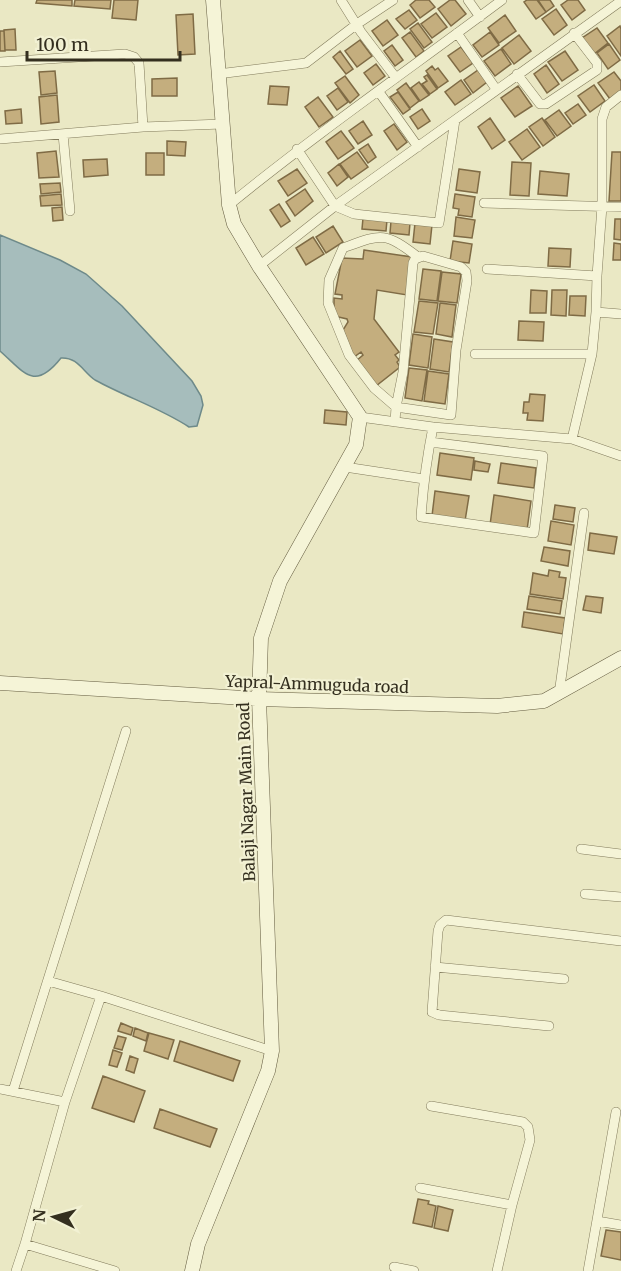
<svg xmlns="http://www.w3.org/2000/svg" width="621" height="1271" font-family="Merriweather,serif">
  <rect width="100%" height="100%" fill="#eae8c4"/>
  <path fill="#a6bdbc" stroke="#6e8a8a" stroke-width="1.5" d="M0,235L60,260L86,274L122,306L192,381L201,396L203,405L197,426L189,427C160,408 126,397 95,380C83,372 78,357 61,358C34,392 24,372 0,351Z"/>
  <path fill="#c4ae7e" stroke="#7f6b45" stroke-width="1.5" d="M37,0H72V6L36,3Z
    M75,0H111L110,9L74,6Z
    M114,0H138L136,20L112,18Z
    M416,0H429L435,7L420,18L410,5Z
    M450,0H455L466,14L451,26L438,9Z
    M527,0H537L546,12L536,19L524,2Z
    M538,0H550L554,6L546,12Z
    M568,0H578L585,10L572,20L561,5Z
    M556,9L567,25L554,35L542,19Z
    M409,10L417,20L405,29L396,19Z
    M436,13L447,27L432,38L421,24Z
    M193,14L195,54L178,55L176,15Z
    M505,15L516,31L499,43L488,28Z
    M387,20L398,35L383,46L372,31Z
    M418,23L432,42L424,48L410,29Z
    M620,26L621,29V56L607,36Z
    M597,28L608,43L594,54L582,38Z
    M15,29L16,50H5L4,30Z
    M0,31H4L5,51H0Z
    M410,32L424,51L416,57L402,38Z
    M490,32L499,45L482,57L473,45Z
    M519,35L531,51L514,64L502,48Z
    M360,40L372,56L357,67L345,51Z
    M609,44L620,60L608,69L597,53Z
    M392,45L403,60L395,66L384,51Z
    M461,47L473,63L460,72L448,56Z
    M501,49L511,64L495,76L484,61Z
    M340,51L353,69L346,74L333,57Z
    M565,51L578,70L562,81L548,62Z
    M376,64L385,76L373,85L364,73Z
    M546,65L559,84L547,93L534,74Z
    M432,66L435,70L438,68L448,81L438,88L426,71Z
    M478,70L487,82L473,93L464,80Z
    M55,71L57,93L41,95L39,72Z
    M614,72L621,81V92L610,99L598,83Z
    M427,75L437,89L430,94L422,84L427,81L424,77Z
    M345,76L359,95L350,103L335,83Z
    M177,78V96H152V79Z
    M461,80L471,94L455,105L445,92Z
    M419,82L429,95L420,101L411,88Z
    M406,83L419,101L410,108L397,90Z
    M594,85L605,101L590,112L578,96Z
    M270,86L289,87L287,105L268,104Z
    M518,86L532,106L515,117L501,98Z
    M338,88L348,102L337,110L327,96Z
    M398,92L410,109L403,114L390,97Z
    M57,95L59,122L41,124L39,97Z
    M318,97L333,117L319,127L305,107Z
    M578,104L586,115L573,124L565,113Z
    M21,109L22,123L6,124L5,111Z
    M422,109L430,121L418,129L410,117Z
    M559,110L571,126L557,136L545,120Z
    M490,118L505,140L492,149L478,127Z
    M542,118L555,137L543,146L529,127Z
    M363,121L372,135L358,144L349,131Z
    M394,124L407,142L397,150L384,131Z
    M527,129L540,147L522,160L509,142Z
    M341,131L354,148L338,159L326,142Z
    M167,141L186,142L185,156L167,155Z
    M368,144L376,157L368,163L359,150Z
    M56,151L59,177L39,178L37,153Z
    M357,152L368,167L351,179L340,164Z
    M612,152H621V201H609Z
    M146,153H164V175H146Z
    M107,159L108,175L84,177L83,160Z
    M512,162L531,163L529,196L510,195Z
    M339,164L348,177L337,186L328,173Z
    M297,169L307,183L288,196L278,181Z
    M459,169L480,172L477,193L456,190Z
    M540,171L569,174L567,196L538,194Z
    M60,183L61,192L41,194L40,184Z
    M305,189L313,201L295,216L286,202Z
    M61,194L62,205L41,206L40,196Z
    M455,194L475,197L472,217L458,215L459,209L453,208Z
    M279,204L290,221L281,227L270,210Z
    M62,207L63,220L53,221L52,208Z
    M456,217L475,220L472,238L454,236Z
    M363,218L387,220L386,231L362,229Z
    M615,219H621V240L614,239Z
    M391,221L410,223L409,235L390,233Z
    M415,223L432,225L430,244L413,242Z
    M333,226L343,242L326,253L316,237Z
    M313,237L324,254L306,265L296,248Z
    M453,241L472,244L469,263L450,261Z
    M614,243L621,244V260H613Z
    M549,248L571,249L570,267L548,266Z
    M364,250L412,257L407,295L377,290L374,319L399,352L395,355L399,360L397,362L400,367L376,386L356,361L363,355L361,352L354,357L343,330L348,322L347,319L334,316V298L342,299V295L335,294L342,258L363,259Z
    M423,269L441,271L437,301L419,299Z
    M442,272L461,274L457,303L438,301Z
    M531,290L547,291L546,313H530Z
    M552,290H567L566,316L551,315Z
    M570,296H586L585,316L569,315Z
    M419,301L438,303L433,334L414,332Z
    M440,303L456,305L452,337L436,334Z
    M519,321L544,322L543,341L518,340Z
    M413,334L432,337L428,368L409,365Z
    M434,339L453,342L449,372L430,369Z
    M409,368L427,370L422,401L405,398Z
    M428,371L449,374L445,404L424,401Z
    M530,394L545,395L543,421L527,420L528,413H523L524,402H529Z
    M325,410L347,412L346,425L324,423Z
    M440,453L474,458L471,480L437,475Z
    M475,461L490,464L488,472L474,470Z
    M501,463L536,468L534,488L498,483Z
    M435,491L469,496L465,521L432,516Z
    M494,495L531,501L527,530L490,525Z
    M555,505L575,508L573,522L553,519Z
    M551,521L574,525L571,545L548,541Z
    M590,533L617,537L614,554L588,550Z
    M544,547L570,551L568,566L541,561Z
    M549,570L560,572L559,577L566,578L563,599L530,594L533,573L548,576Z
    M529,596L562,601L560,614L527,609Z
    M586,596L603,598L601,613L583,610Z
    M524,612L565,618L563,634L522,627Z
    M121,1023L133,1028L131,1035L118,1031Z
    M135,1028L148,1033L146,1041L133,1036Z
    M149,1033L174,1040L168,1059L144,1051Z
    M118,1036L126,1038L122,1050L114,1048Z
    M180,1041L240,1061L233,1081L174,1061Z
    M113,1050L122,1053L117,1067L109,1065Z
    M130,1056L138,1059L134,1073L126,1070Z
    M103,1076L145,1091L134,1122L92,1108Z
    M160,1109L217,1129L210,1147L154,1128Z
    M418,1199L429,1201L428,1204L436,1206L432,1227L413,1223Z
    M438,1206L453,1210L448,1231L434,1228Z
    M606,1230L621,1232V1260L601,1256Z"/>
  <g fill="none" stroke-linecap="round" stroke-linejoin="round">
    <g stroke="#827b5c" stroke-width="10">
      <path id="street" d="M341,0L361,32L396,78
        M468,0L480,17
        M457,33L496,89
        M0,62L125,54L134,57L139,63L143,127
        M218,74L306,63L357,24L393,0
        M517,74L540,104H546L597,70V63L574,33
        M379,92L418,147
        M63,134L70,211
        M0,139L143,127L222,124
        M297,149L335,206L354,214L439,223L455,120
        M484,203L621,207
        M229,205C317,133 411,68 502,0
        M423,256L461,267L466,272L467,281L456,350L451,415L396,407L403,372L413,263L415,259Z
        M259,266L335,206L621,1
        M487,269L597,276L602,206V119L606,107L621,95
        M596,312L597,276
        M475,354H592
        M360,417L433,427L572,439L621,456
        M395,422L396,407L374,388L349,355L328,303L329,280L343,248C381,234 384,231 418,257
        M572,439L592,354L596,312L621,314
        M430,442L543,456L534,533L421,517C423,487 427,457 433,427
        M345,467L424,479
        M559,694L584,513
        M581,849L621,854
        M585,894L621,897
        M435,967L564,979
        M48,981L101,996L272,1051
        M549,1026L439,1015L432,1012L438,931L440,925L446,920L621,941
        M0,1089L65,1102
        M13,1091L126,731
        M431,1106L523,1122L528,1127L530,1140L512,1205L497,1271
        M420,1188L512,1205
        M597,1221L621,1225
        M25,1244L115,1271
        M394,1267L414,1271
        M16,1271L25,1244L65,1102L101,996
        M588,1271L616,1112"/>
    </g>
    <g stroke="#645c40" stroke-width="15">
      <path id="secondary" d="M0,683L259,699L497,706L544,701L621,658
        M192,1271L198,1244L268,1071L272,1051L259,699L261,638L280,581L356,445L360,417L259,266L234,224L229,205L213,0"/>
    </g>
    <use href="#street" stroke="#f5f4d7" stroke-width="9"/>
    <use href="#secondary" stroke="#f5f4d7" stroke-width="14"/>
  </g>
  <g text-anchor="middle" dominant-baseline="central" stroke-width="4.5" stroke-linejoin="round" paint-order="stroke">
    <g font-size="16" fill="#342f1f" stroke="#f2f1d3">
      <text transform="translate(317 684) rotate(2)">Yapral-Ammuguda road</text>
      <text transform="translate(246 792) rotate(-92)">Balaji Nagar Main Road</text>
    </g>
  </g>
  <g transform="translate(54 1217) rotate(275)" stroke="#f2f1d3" stroke-width="4.5" paint-order="stroke">
  <path d="M0-4.5L10 22L0 15L-10 22Z" fill="#342f1f"/>
  <text y="-9" font-size="16" font-weight="bold" text-anchor="middle" fill="#342f1f">N</text>
  </g>
  <path d="M27 51v9h153v-9" fill="none" stroke="#342f1f" stroke-width="3"/>
  <text x="36" y="51" font-size="18" fill="#342f1f" stroke="#f2f1d3" stroke-width="4.5" paint-order="stroke">100 m</text>
</svg>
